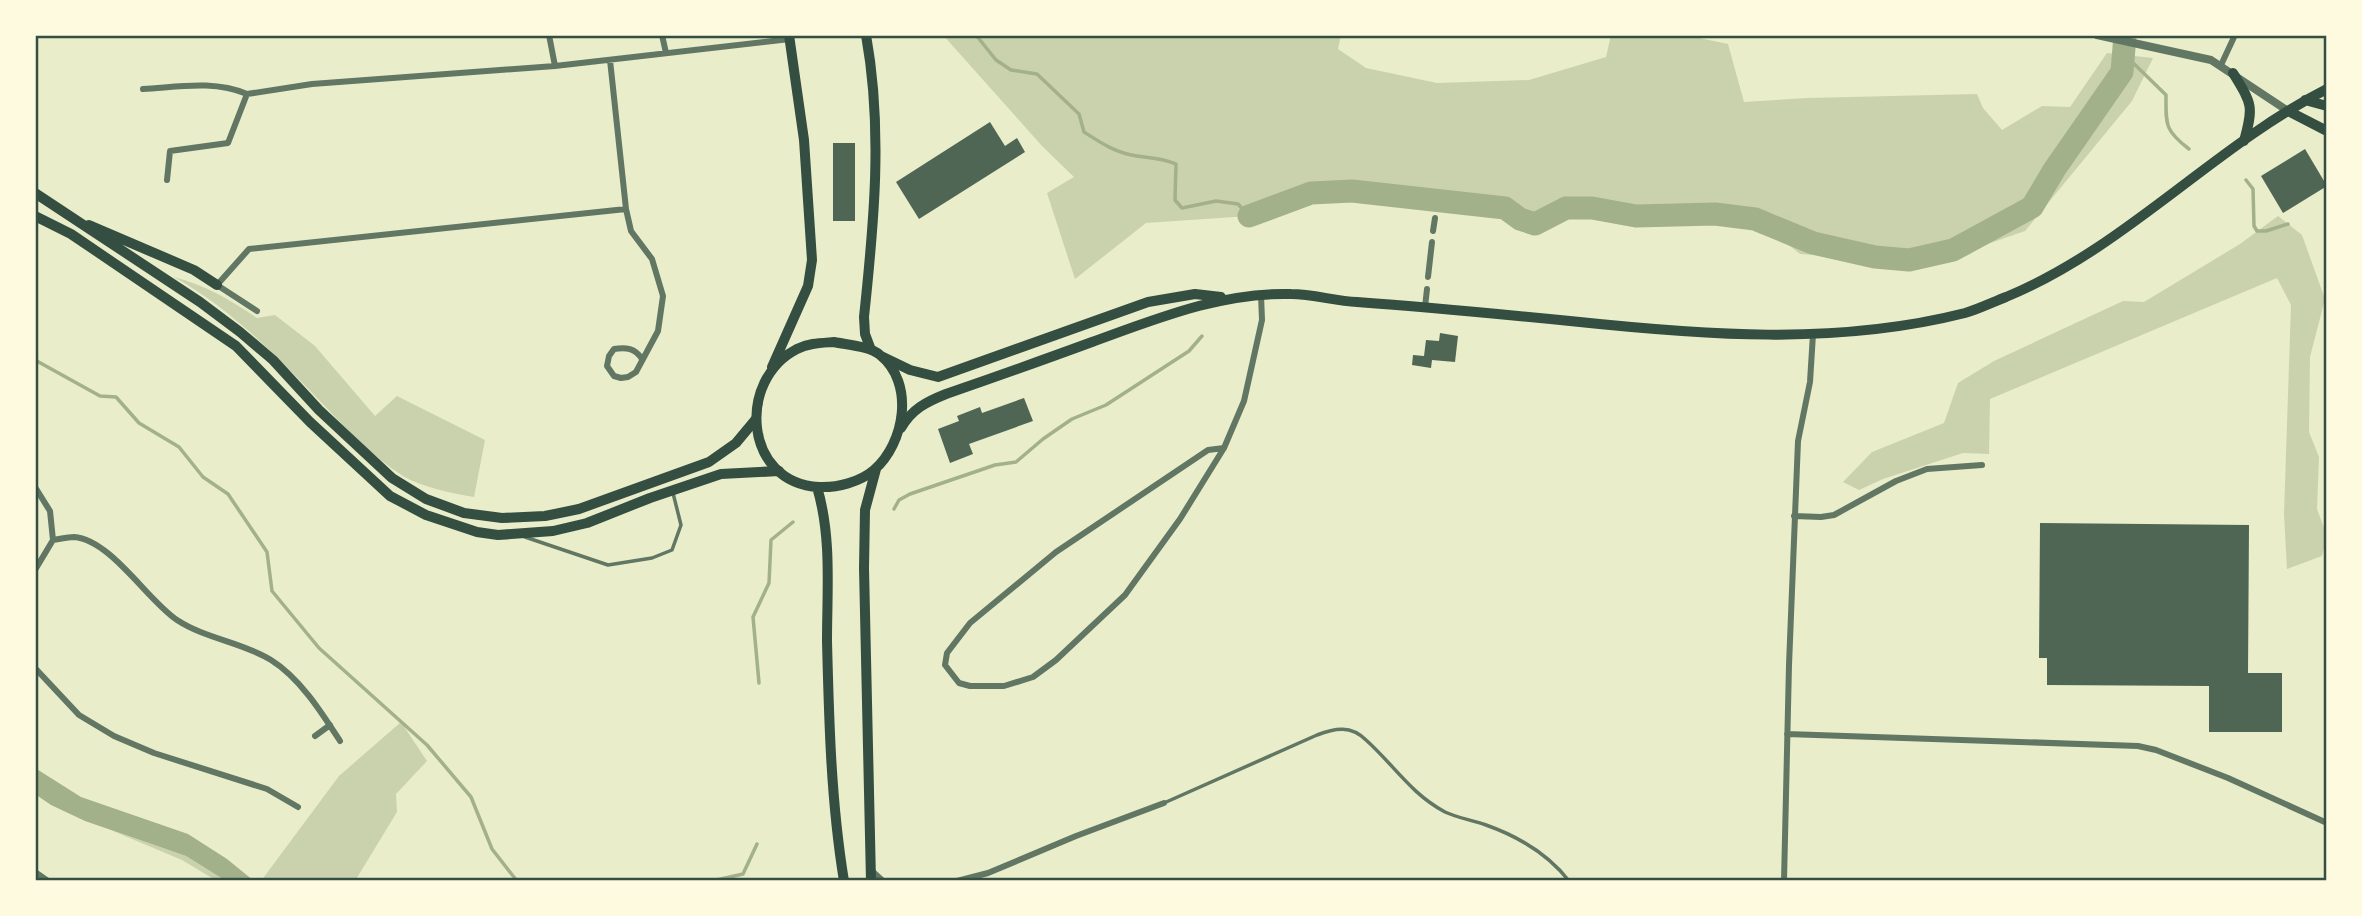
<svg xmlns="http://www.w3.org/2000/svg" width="2362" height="916" font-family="'DejaVu Sans',sans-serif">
  <rect width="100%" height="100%" fill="#e9edc9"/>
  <path fill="#cad2ad" d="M943,35H1341L1338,49L1366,68L1437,83L1529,80L1606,57L1611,35H1685L1728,44L1744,102L1807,98L1977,94L1983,108L2002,130L2042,106L2070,107L2107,53L2153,58L2132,101L2025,231L1930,264L1800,254L1755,218L1715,214L1636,216L1592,208H1566L1560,220L1545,230L1500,214L1415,204L1352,191L1311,193L1249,216L1146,223L1075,279L1047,193L1074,177L1042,146Z
    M2278,216L2302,235L2325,299L2310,357L2309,432L2319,457L2317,509L2327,536L2322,556L2287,569L2284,514L2291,305L2277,278L1990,399L1989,454L1963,453L1883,479L1859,490L1843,482L1872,452L1944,423L1958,383L1994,361L2123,301L2144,302L2240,244Z
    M174,277C207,286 229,299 257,318L275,315L315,346L375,416L397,396L485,440L474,497C451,493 424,488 403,476C370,455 343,425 316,397C273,352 229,308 174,277Z
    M401,722L427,761L396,794L397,812L355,881H261L339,776Z
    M113,831L186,856L226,881H217L182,860Z"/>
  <path fill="#a3b18a" d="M35,768L81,797L188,834L227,859L254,881H226L186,856L85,821L51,805L35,794Z"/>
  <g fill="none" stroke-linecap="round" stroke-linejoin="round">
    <path stroke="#a3b18a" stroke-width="3.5" d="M976,35L996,60L1011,70L1037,74L1079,114L1084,132C1101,143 1116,153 1137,156C1151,158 1162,158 1176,164L1175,200L1182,208L1216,201L1238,204L1249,216
      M2124,54L2166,95C2166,124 2164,130 2189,149
      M2246,180L2253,189L2254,226L2257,231H2266L2288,224
      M35,360L100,396L116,397L139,423L179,447L203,477L228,494L267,552L272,591L319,648L427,745L471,797L492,849L517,881
      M894,509L899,500L910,494L995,465L1016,462L1043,439L1072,419L1106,405L1189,351L1202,336
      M759,683L753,617L769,583L771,540L793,522
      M712,881L743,874L757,844"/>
    <path stroke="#a3b18a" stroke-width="23" d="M1249,216L1311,193L1352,191L1505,208L1520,219L1535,224L1566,208H1592L1636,216L1715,214L1755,219L1813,243L1875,257L1909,260L1953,250L2032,207L2054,170L2122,72L2125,35"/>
  </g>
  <path fill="#4f6655" d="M990,122L1005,146L1017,138L1025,152L919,219L896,182Z
    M833,143H855V221H833Z
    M2305,149L2327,186L2283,213L2261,176Z
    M1440,333L1458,336L1455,362L1432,360L1431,368L1412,365L1413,355L1424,356L1426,340L1439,341Z
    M1024,398L1033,421L969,444L973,454L950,463L938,429L959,421L957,416L980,407L982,413Z
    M2040,523L2249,525L2248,673H2282V732H2209V686L2047,685V658H2039Z"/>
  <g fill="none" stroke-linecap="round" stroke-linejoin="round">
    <path stroke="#617663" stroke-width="3.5" d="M525,537L608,565L652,558L672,550L681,525L673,493
      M1164,803L1317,735C1335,728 1351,725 1366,740C1394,765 1410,793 1445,812C1458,818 1472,820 1486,825C1517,836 1548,854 1569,881"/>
    <path stroke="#617663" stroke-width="6" d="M549,35L555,66
      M662,35L666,53
      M610,60L626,209L631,231L652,259L663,296L658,331L636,372L628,377L621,378L614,376L607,366L609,356L614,349C626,347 635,348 642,359
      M2221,65L2235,35
      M143,89C179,87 213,80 247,94
      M247,94L312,84L555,66L790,39
      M167,180L170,151L228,143L247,94
      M1433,231L1435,218
      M1428,277L1432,242
      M1425,307L1427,289
      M257,311L217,285L249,249L626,209
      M1224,448L1208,450L1056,552L970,623L947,653L945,665L959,683L970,686H1004L1033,677L1056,660L1125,595L1180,519L1224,448L1244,401L1262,320L1261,295
      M35,487L50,511L53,540L35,570
      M1794,516L1821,517L1834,515L1896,481L1927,469L1982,465
      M53,540C60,539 68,537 74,537C111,540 147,600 177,620C206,639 242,642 271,660C300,678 322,713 340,741
      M35,668L79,715L114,736L154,753L267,789L298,807
      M1787,734L2138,746L2156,750L2228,778L2327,823
      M315,736L330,725
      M872,871L883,881
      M35,872L48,881
      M957,881L988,873L1076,836L1164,803
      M1784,881L1789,665L1798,441L1810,382L1813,334"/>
    <path stroke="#617663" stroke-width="8" d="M2097,35L2211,60L2288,111"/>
    <path stroke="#344e41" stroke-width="10" d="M2233,73C2252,104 2254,106 2244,141
      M2305,100L2327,106
      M2288,111L2327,131
      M35,193L200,302L240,332L273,360L319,410L392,478L426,499L464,513L502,518L545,516L579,509L709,462L736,443L756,419
      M35,216L71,234L236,346L310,422L390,496L426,515L477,532L498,535L553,531L587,523L650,498L721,474L779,471
      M89,225L194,270L217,285
      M883,357L910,370L938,377L1148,302L1195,294L1221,297
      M901,428C912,409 926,402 946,394C995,377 1043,360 1092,342C1156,319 1221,292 1291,294C1313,294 1335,301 1357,302C1428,307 1499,314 1570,321C1702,335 1835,346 1965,313C1979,309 1993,302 2006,297C2125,248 2213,147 2327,89"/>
    <path stroke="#344e41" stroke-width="10" d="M866,35C883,129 874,223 864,317L865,334L871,350
      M834,342C848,345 869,346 880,355C915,383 905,443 874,470C860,482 837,488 819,487C743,483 737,379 797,349C809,343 821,343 834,342Z
      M772,367L808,286L812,260L804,140L789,35
      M817,487C832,537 827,590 827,641C829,721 831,802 844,881
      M871,881L864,568L865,510L876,469"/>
  </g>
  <rect width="2362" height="916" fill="none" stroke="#fefae0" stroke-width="74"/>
  <rect x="37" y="37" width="2288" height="842" fill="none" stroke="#344e41" stroke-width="2.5"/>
</svg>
